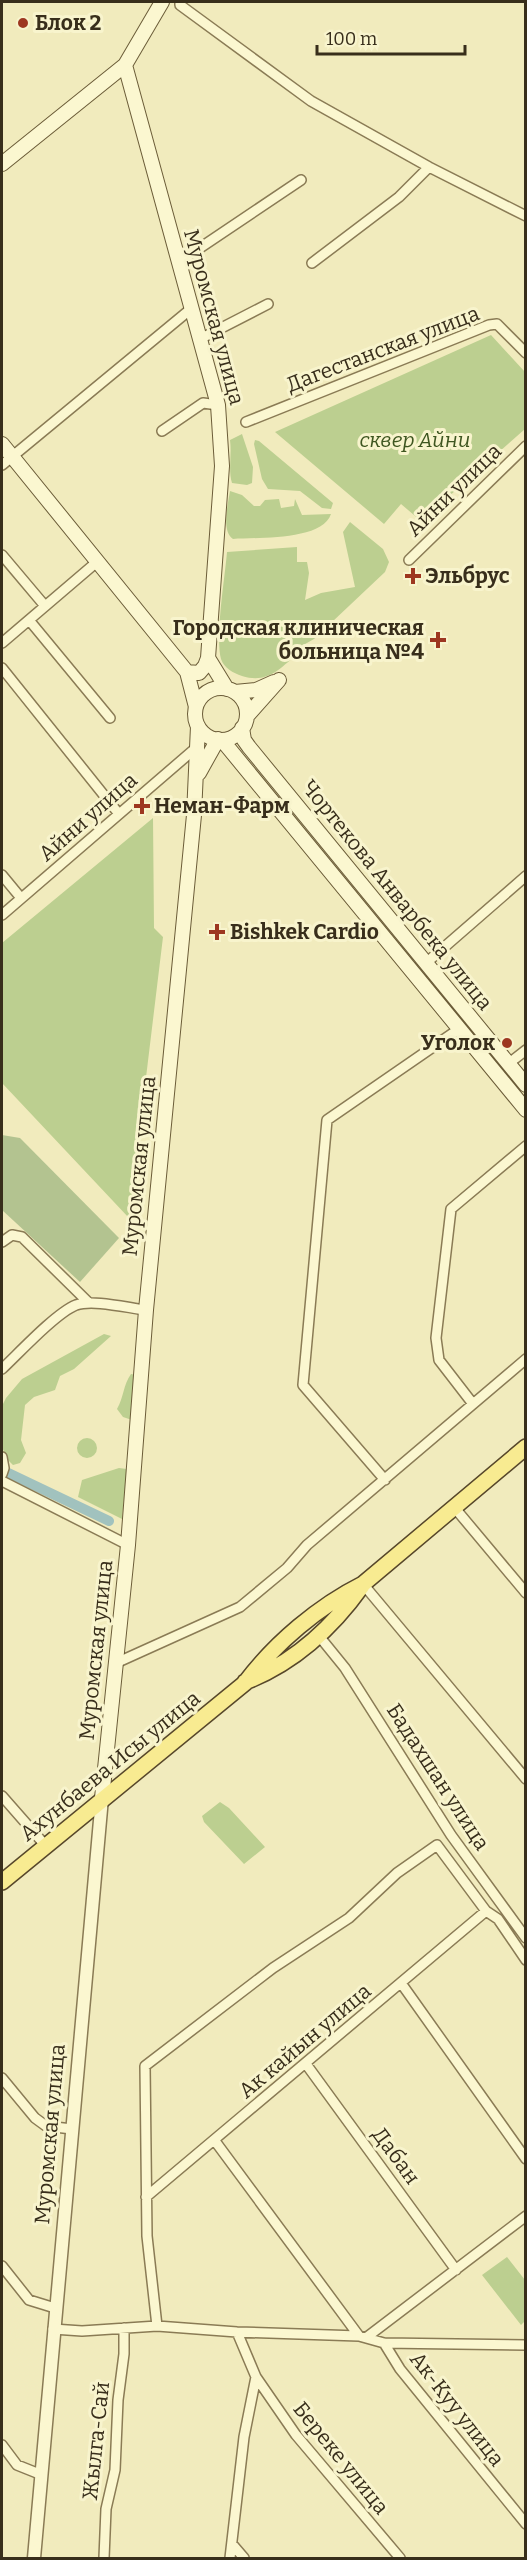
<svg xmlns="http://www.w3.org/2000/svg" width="527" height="2560" font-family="Bitter,serif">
  <rect width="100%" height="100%" fill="#f1ebbd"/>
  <path fill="#bccf90" d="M491,335L525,372V429L421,521L401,504L384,524L275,432Z
    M242,434L253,467L252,483L247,485L232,483C228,470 232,455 230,440Z
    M255,440L259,441L333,503L331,509L322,508L300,491L268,489L262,479L254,444Z
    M230,491L242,495L254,506H260L265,500L279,499L281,508L294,506L295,499L302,515L331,514C322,541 257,537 233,539C221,531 228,504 230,491Z
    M350,522L383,549L389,562L385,572L314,639L298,648V653C280,669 267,684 242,676C233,673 224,668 221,659C215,637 225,577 227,552L297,547V562H307L309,573L305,600L321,593L355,587L343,532Z
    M153,818L154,928L163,937L129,1218L2,1083V943Z
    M104,1334L111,1336L74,1369L60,1376L55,1390L34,1397L25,1405L21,1440L26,1453L20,1463L13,1465L7,1459L2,1447V1406L6,1398L22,1379Z
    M131,1374L136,1375L132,1420L123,1417L117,1409C124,1397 123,1385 131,1374Z
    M77 1448a10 10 0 1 1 20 0a10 10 0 1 1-20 0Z
    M119,1468L127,1469L122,1519L78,1497L82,1480Z
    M220,1802L229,1808L265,1847L244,1864L204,1822L202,1816Z
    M507,2257L525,2280V2321L521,2325L482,2275Z"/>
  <path fill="#b3c390" d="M2,1135L20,1138L119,1238L80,1282L2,1210Z"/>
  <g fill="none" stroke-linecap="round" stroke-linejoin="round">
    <path stroke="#a1c2be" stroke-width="10" d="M2,1470L109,1521"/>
    <g stroke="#8a7b55" stroke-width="12">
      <path id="minor" d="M180,2V5L311,101L429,167L526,216
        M179,262L301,180
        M312,263L399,197L429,167
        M200,339L268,304
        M246,422L489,325L497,324L526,353
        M162,431L203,403L218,405
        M2,465L192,308
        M2,555L45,606
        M409,560L526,446
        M29,620L110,718
        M2,643L98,561
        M2,668L119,814
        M2,875L21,898
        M2,915L197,747
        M426,963L526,876
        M508,1064L526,1050
        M2,1242L12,1235L22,1237L89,1303
        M2,1369C19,1353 56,1313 76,1305C93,1299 128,1308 146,1310
        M473,1404L439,1360L436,1338L451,1209L526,1146
        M2,1457L4,1468L2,1474
        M385,1480L303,1385L327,1120L459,1029
        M2,1481L128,1545
        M454,1507L526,1593
        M363,1584L526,1779
        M319,1636L345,1668L451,1835L526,1938
        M116,1663L240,1607L287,1568L307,1545L526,1359
        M2,1796L45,1845
        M401,1983L526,2159
        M306,2064L456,2270
        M2,2078L35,2118L46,2126L72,2129
        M215,2141L359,2336
        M146,2197L486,1911
        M2,2266L29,2300L55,2308
        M157,2326L147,2236L145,2066L273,1968L349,1918L397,1873L437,1845L486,1911L498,1919L526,1960
        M53,2329L82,2331L157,2326L237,2332L359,2336L384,2343L526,2345
        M367,2337L526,2216
        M384,2343L400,2369L526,2524
        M256,2377L296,2435L400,2558
        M2,2445L17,2465L42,2475
        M232,2544L244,2558
        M104,2558L106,2509L115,2470L118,2400L124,2354V2328
        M230,2558L244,2437L256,2377L237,2332"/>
    </g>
    <g stroke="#8a7b55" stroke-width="15">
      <path id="tertiary" d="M34,2558L102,1798"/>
    </g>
    <g stroke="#6b5c38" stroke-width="16">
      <path id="secondary" d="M125,65L218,405L222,466L208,658L227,689
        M2,164L125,65L162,2
        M2,444L187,672L196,707
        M187,672L199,673L205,666L208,658
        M195 714a26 26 0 1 1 52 0a26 26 0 1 1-52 0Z
        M235,692L256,690L274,682
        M247,716L279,680
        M242,728L244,740L249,747L526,1085
        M222,740L526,1110
        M199,773L218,739
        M102,1798L128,1545L146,1310L194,815L198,726"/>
    </g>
    <g stroke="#57472a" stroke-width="18">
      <path id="primary" d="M245,1682C294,1663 332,1628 362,1586
        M2,1882L245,1683C275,1643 319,1606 363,1584L526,1447"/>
    </g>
    <use href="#minor" stroke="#fbf7d0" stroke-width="9"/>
    <use href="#tertiary" stroke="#fbf7d0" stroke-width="12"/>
    <use href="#secondary" stroke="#fbf7d0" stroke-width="14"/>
    <use href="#primary" stroke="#f8eb91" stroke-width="15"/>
  </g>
  <g fill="#9d3720" stroke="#f8f4cd" stroke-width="2">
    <circle cx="23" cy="23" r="6"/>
    <path d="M410 567h6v6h6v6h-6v6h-6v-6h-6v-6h6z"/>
    <path d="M435 631h6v6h6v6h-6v6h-6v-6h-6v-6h6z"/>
    <path d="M139 797h6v6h6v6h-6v6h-6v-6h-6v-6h6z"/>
    <path d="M214 923h6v6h6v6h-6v6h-6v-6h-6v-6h6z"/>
    <circle cx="507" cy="1043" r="6"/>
  </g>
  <g text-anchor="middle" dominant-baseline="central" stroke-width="6" stroke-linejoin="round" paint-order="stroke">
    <g font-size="21" font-weight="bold" fill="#382e1b" stroke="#f8f4cd" text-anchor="start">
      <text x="35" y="23">Блок 2</text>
      <text x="425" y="576">Эльбрус</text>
      <text x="424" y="628" text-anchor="end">Городская клиническая<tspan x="424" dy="24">больница №4</tspan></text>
      <text x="154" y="806">Неман-Фарм</text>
      <text x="230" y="932">Bishkek Cardio</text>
      <text x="495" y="1043" text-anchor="end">Уголок</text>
    </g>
    <g font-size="21" fill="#382e1b" stroke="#f8f4cd">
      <text transform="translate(214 317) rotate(75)">Муромская улица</text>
      <text transform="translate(383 349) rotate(-21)">Дагестанская улица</text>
      <text transform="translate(454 490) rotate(-44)">Айни улица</text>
      <text transform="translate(88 817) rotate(-41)">Айни улица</text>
      <text transform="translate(397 895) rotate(51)">Чортекова Анварбека улица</text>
      <text transform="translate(139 1166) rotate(-84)">Муромская улица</text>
      <text transform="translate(96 1650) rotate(-84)">Муромская улица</text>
      <text transform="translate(110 1766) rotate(-39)">Ахунбаева Исы улица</text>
      <text transform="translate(438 1777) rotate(57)">Бадахшан улица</text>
      <text transform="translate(305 2041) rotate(-40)">Ак кайын улица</text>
      <text transform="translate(50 2134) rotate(-85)">Муромская улица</text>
      <text transform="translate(396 2156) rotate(54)">Дабан</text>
      <text transform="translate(457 2409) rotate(52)">Ак-Куу улица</text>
      <text transform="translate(96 2441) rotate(-84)">Жылга-Сай</text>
      <text transform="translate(341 2458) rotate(51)">Береке улица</text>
    </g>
    <g font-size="21" font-style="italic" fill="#3e5620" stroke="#f8f4cd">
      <text x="415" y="440">сквер Айни</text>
    </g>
  </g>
  <rect width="527" height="2560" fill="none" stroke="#382e1b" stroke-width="6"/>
  <path d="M317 45v9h148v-9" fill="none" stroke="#382e1b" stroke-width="3"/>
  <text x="326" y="45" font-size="18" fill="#382e1b" stroke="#f8f4cd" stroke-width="4.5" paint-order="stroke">100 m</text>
</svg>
